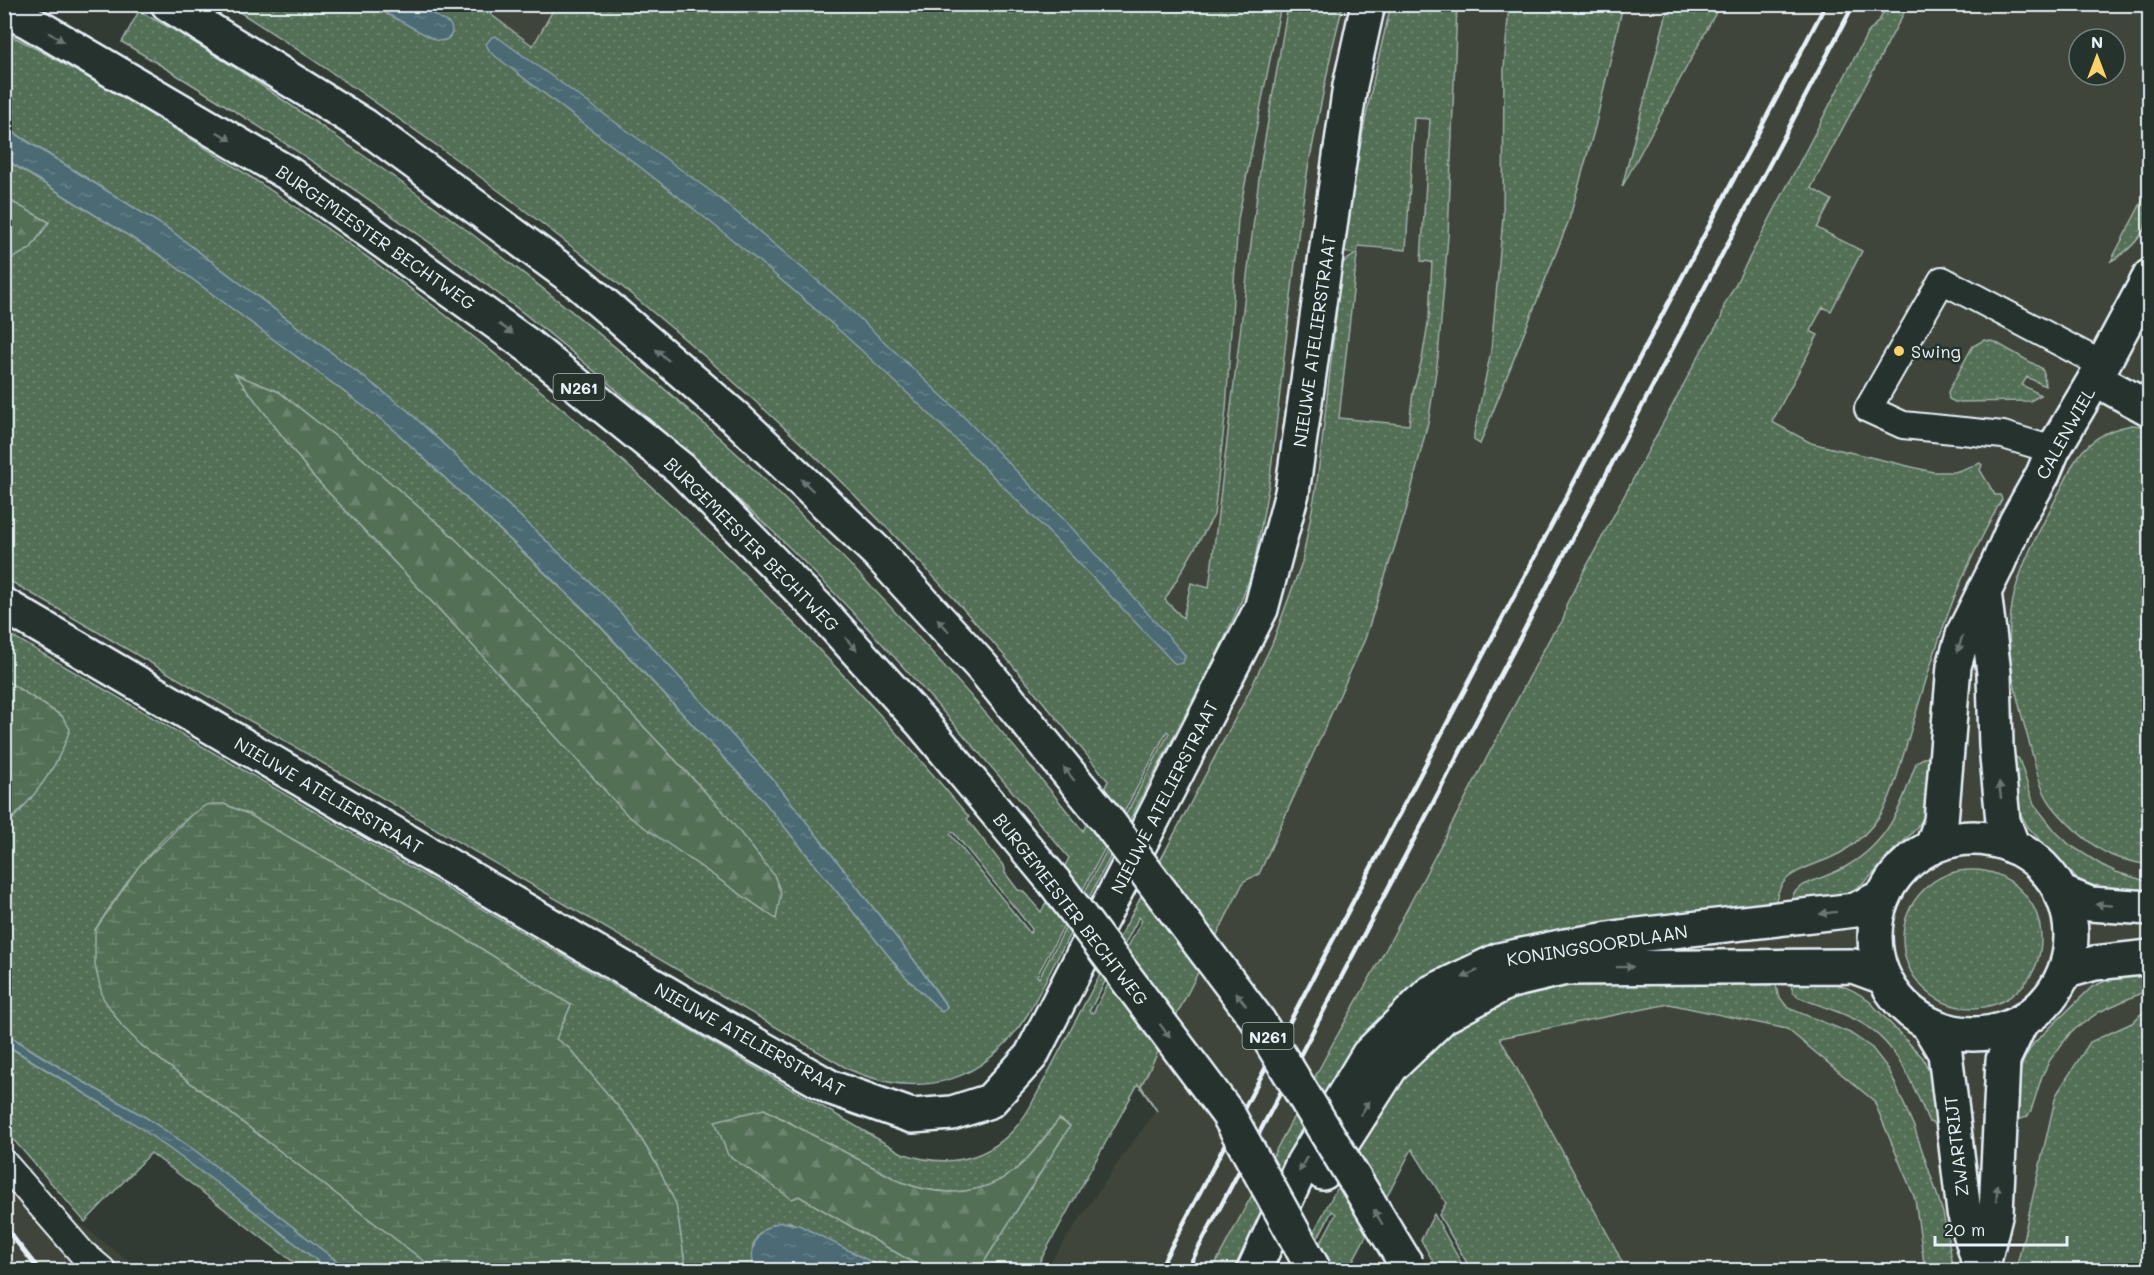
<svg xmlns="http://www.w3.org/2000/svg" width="2154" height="1275" font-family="Mali,sans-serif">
  <defs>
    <pattern id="grass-dots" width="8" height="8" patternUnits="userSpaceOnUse" patternTransform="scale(1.5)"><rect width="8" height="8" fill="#536f56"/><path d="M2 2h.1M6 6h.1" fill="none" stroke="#6c846f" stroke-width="1.8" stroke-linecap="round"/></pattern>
    <pattern id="forest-firs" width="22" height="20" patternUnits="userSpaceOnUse" patternTransform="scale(1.5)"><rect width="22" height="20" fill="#536f56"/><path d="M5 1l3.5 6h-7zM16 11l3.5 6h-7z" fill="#6c846f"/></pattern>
    <pattern id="wetland-marsh" width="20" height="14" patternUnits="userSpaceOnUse" patternTransform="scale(1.5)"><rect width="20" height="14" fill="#536f56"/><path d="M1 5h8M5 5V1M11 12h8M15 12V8" fill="none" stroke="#6c846f"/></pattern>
    <pattern id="water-ripples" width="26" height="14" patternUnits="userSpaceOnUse" patternTransform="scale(1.5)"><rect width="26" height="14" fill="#4c6a73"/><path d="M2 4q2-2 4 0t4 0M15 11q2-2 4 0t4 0" fill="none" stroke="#668088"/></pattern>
  </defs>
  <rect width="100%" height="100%" fill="#323b33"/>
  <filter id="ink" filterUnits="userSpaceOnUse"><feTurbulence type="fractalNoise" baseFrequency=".0167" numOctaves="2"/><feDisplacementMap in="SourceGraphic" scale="12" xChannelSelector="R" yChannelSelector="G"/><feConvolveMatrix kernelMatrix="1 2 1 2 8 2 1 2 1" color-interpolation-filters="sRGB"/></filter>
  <g filter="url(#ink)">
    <path fill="#40453a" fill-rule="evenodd" d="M290,5H1687L1652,73L1623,183L1720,5H1887L1880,19L1867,34L1724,306L1721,319L1703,348L1566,605V615L1560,626L1552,634L1386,949L1333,1043L1212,1270H1045L1124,1154L1156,1111L1141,1086L1244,881L1259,874L1344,689L1365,639L1375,609L1245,859L1109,700ZM1543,284L1480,443V444L1474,440Z
      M1896,5H2149V1006L2132,1023L2090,1042L2035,1183L2016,1270H1609L1406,930ZM2079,39H2115V75H2079Z
      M5,1166L140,1270H5Z"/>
    <path fill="url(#grass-dots)" stroke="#9eb0a7" stroke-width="1.5" fill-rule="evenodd" d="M1669,4L1720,5L1622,187Z
      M228,5H478L533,46L556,5H1281L1238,219L1226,409L1214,515L1165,600L1183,618L1191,583L1209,588L1261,162L1288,5L1307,13L1309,5H1343L1332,49L1308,168L1299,228L1270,478L1253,570L1240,604L1220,648L1029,1012C986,1082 923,1102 848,1069L5,578V262L30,249L49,222L5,198L4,159L160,255L390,426L589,615L758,794L905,976L942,1012L947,1006L914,960L776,783L607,598L407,410L170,230L5,127V32C373,227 701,497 969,817L967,819L1005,868V873L1018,890L1023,891L1041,912L1069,858C979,752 889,646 790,548C765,523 737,499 711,475C643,412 574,351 500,295C379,202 253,120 122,42L139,11C215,51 286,102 357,151C512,259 666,382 801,515C902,615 995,720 1083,831L1108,781C1067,731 1026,680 983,631C822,449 636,288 439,147C370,98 300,49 228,5ZM236,375L279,392L349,447L448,532L644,727L723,811L466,638L312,475ZM1167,731L1169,733L1039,978L1037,976ZM953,832L1032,929L1030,933L950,834Z
      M1391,5H1457L1448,236L1438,357L1429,418L1406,511L1365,639L1259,874L1244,881L1141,1086L1157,1111L1138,1084L1035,1270H979L1070,1126L1060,1119C1047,1132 1037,1149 1024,1162C990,1196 942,1199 899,1181L764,1109L792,1199L799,1196L926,1270H887L790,1222C762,1224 745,1240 755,1270H686L678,1218L658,1167L631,1122L569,1048L555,1039L571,1005L442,924L248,814L224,804C214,807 199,809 190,816C151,844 121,890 95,930L141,1045L436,1270H348L197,1152L145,1117L80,1080L5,1033V826L24,807L62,716L5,680L4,631L902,1153C955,1172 1002,1156 1030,1107L1246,698L1272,644L1302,562L1316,489L1322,442L1342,263L1356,254L1343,252C1354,168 1371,86 1391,5ZM1414,118L1430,119L1421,261L1432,262L1429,317L1422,359L1413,392L1409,425L1339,418L1358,246L1406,250ZM1139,917L1142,920L1093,1013L1089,1011L1091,1008Z
      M1509,5H1623L1595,127L1569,220L1480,444L1474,440V434L1491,351L1503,218L1504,69Z
      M1887,5H1908L1811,188L1832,200L1817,228L1862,251L1831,311L1823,307L1810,331L1818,335L1772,422L1811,443L1933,472H1955L1980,463L1982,465L1980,470L1995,495H2000L2002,499C1979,541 1958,583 1943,628C1929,668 1917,709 1905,750C1898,771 1893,795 1881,814C1871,829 1857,843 1842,852C1812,870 1777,866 1775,909L1522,939L1245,1254L1238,1270H1212L1333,1043L1386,949L1552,634C1561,625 1566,618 1566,605L1703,348L1721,319L1724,306L1867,34L1880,19Z
      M2149,188C2150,197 2152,209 2149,218C2144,236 2128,252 2111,261Z
      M1984,340L1995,342L2041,368L2044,373L2045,386L2027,377L2022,385L2041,395L2030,401L1955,402L1949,399L1948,392L1970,351L1973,346Z
      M2132,425L2150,427L2149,865C2139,863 2128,861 2118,858C2096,851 2069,826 2054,808C2040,791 2036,769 2031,749C2016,697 2001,646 2015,591C2027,547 2053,508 2072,466C2086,442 2104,430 2132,425Z
      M2011,754L2019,759L2034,804L2056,832L2070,845L2100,864L2116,872L2149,882V899L2090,888L2078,880L2028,827L2015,805Z
      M1933,757C1932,773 1934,793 1928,808C1921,826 1908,838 1894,850C1886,858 1880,867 1872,875C1848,900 1821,902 1788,908L1794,893L1800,887C1815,879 1832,875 1847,866C1890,841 1901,806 1916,763L1923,758Z
      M1903 939a69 69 0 1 1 138 0a69 69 0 1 1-138 0Z
      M2149,973L2148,990L2099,1012L2071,1032L2050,1060L2042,1076L2031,1111L2027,1117L2013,1122C2015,1092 2016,1067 2034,1043L2092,987L2114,977Z
      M1775,979L1778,995L1788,1008L1850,1033L1872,1048L1889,1070L1914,1127L1935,1188L1943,1213L1954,1270H1925L1915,1199L1874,1101L1787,1029L1669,1004L1500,1038L1613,1244L1626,1270H1471L1439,1215L1446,1203L1412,1149L1348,1270H1306L1336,1214L1332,1211L1301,1270H1294L1332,1197L1390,1096L1419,1056L1434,1041L1490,1007L1532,993L1572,984Z
      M1789,979C1822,981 1844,980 1870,1002L1923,1058L1934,1083L1941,1125L1929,1122C1911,1081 1897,1040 1854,1019C1836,1010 1817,1005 1798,997L1793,992Z
      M2149,1006V1270H2016L2056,1095L2090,1042L2132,1023Z
      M4,1044L135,1124L232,1194L329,1270H304L151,1153L85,1222L5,1130Z
      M1434,1214L1465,1270H1438L1421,1240Z"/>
    <path fill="url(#forest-firs)" stroke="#9eb0a7" stroke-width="1.5" d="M5,198L49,222L30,249L5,262Z
      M235,374L279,392L349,447L448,532L548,629L644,727L723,811L774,875L781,893L776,919L628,816L466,638L312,475Z
      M764,1109L899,1181C942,1199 990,1196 1024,1162C1037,1149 1048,1133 1059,1119L1070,1126L979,1270H926L799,1196L792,1199L728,1155L715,1121Z"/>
    <path fill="url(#wetland-marsh)" stroke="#9eb0a7" stroke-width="1.5" d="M5,680L62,716L70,729C59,766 32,800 5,826Z
      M215,804H224L248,814L442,924L571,1005L556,1039L569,1048L631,1122L658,1167L676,1204L686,1270H436L141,1045L122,1026L103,998L95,966V930L139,866L191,815L206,805Z"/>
    <path fill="url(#water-ripples)" stroke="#8aa0a8" stroke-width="1.5" d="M371,5H417L450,24C456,36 446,43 435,40Z
      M496,36L716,195L839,299L959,412L1072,528L1183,653L1185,656L1183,663L1176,664L1173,662C1060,542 946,425 822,315C716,222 601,138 490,52L486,44L492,37Z
      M4,127L170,230L407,410L607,598L776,783L914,960L947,1007L942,1012L905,976L758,794L589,614L390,426L160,255L5,159Z
      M4,1033L80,1080L145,1117L197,1152L348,1270H329L232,1194L135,1124L5,1044Z
      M782,1222L799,1225L887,1270H755C747,1248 758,1226 782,1222Z"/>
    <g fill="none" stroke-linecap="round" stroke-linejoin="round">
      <g stroke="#e8f1f8" stroke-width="30">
        <path id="lane" d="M2053,450L2003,435L1903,425L1868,409L1942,280L2103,365
          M4,1163L82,1253L102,1270"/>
      </g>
      <g stroke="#e8f1f8" stroke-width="38">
        <path id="street" d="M2095,379L2150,409
          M1984,591L1994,673L1996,746L2003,821L2013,847
          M4,605L724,1027L832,1088L912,1116L952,1113L990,1101L1031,1056L1261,609L1292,493L1350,86L1368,4
          M1932,847L1941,821L1954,666L1964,632L1996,568L2016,522L2043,474L2053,450L2095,379L2150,276"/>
      </g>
      <g stroke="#e8f1f8" stroke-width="38">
        <path id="secondary" d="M1875 936a98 98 0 1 1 196 0a98 98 0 1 1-196 0Z
          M2060,892L2090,904L2150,908
          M2064,972L2095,963L2150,957
          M1927,1023L1945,1053L1964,1212L1981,1270
          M1323,1173L1391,1067L1443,1017L1507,982L1566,968L1853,966L1883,977
          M1254,1270L1303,1163L1368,1055L1430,993L1499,960L1565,946L1621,937L1855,910L1883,896
          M1982,1270L1996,1212L2003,1060L2021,1022"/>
      </g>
      <g stroke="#e8f1f8" stroke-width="38">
        <path id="primary" d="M168,4L365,126L578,282L736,418L877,552L982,667L1106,819
          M4,9L28,21L289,174L529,346L681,469L818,608L923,724L1055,883"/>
      </g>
      <use href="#lane" stroke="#26332d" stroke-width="26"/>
      <use href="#street" stroke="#26332d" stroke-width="33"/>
      <use href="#secondary" stroke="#26332d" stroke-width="33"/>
      <use href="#primary" stroke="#26332d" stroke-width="33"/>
      <path stroke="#e8f1f8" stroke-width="4.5" d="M4,1226L39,1270
        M1159,1270L1826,4
        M1187,1270L1854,4"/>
      <g stroke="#e8f1f8" stroke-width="38" stroke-linecap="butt">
        <path id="primary-bridge" d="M1106,819L1259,1022L1408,1267
          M1055,883L1228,1114L1314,1270"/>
      </g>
      <use href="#primary-bridge" stroke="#26332d" stroke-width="33"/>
    </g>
    <defs><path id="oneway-solid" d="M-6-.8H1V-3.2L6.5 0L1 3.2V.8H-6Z" transform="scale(1.5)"/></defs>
    <g fill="#6a7674">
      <use href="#oneway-solid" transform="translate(56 37) rotate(30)"/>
      <use href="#oneway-solid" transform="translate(224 136) rotate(30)"/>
      <use href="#oneway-solid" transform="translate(506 329) rotate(36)"/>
      <use href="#oneway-solid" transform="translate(662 355) rotate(-139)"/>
      <use href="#oneway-solid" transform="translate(807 485) rotate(-136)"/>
      <use href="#oneway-solid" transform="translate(943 625) rotate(-132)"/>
      <use href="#oneway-solid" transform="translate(851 644) rotate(48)"/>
      <use href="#oneway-solid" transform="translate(1960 644) rotate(106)"/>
      <use href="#oneway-solid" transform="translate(1069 774) rotate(-129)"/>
      <use href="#oneway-solid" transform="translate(2000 790) rotate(-96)"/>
      <use href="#oneway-solid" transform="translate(2104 905) rotate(-176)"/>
      <use href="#oneway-solid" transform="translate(1828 913) rotate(173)"/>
      <use href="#oneway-solid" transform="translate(1625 967) rotate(-1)"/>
      <use href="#oneway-solid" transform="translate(1470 974) rotate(154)"/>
      <use href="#oneway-solid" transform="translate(1241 999) rotate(-127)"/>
      <use href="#oneway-solid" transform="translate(1165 1031) rotate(53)"/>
      <use href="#oneway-solid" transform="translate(1365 1108) rotate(-57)"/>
      <use href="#oneway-solid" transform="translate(1303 1164) rotate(117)"/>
      <use href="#oneway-solid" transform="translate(1997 1193) rotate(-87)"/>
      <use href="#oneway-solid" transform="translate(1378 1217) rotate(-121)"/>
    </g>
  </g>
  <circle fill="#ffd166" stroke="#26332d" stroke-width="2" cx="1899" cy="351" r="6"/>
  <g text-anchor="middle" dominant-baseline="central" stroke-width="5" stroke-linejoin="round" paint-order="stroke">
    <g fill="#26332d" stroke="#aeb8bb" stroke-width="1.5">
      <rect x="553.5" y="374" width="51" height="26" rx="4.5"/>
      <rect x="1242.5" y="1023" width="51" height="26" rx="4.5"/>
    </g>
    <g font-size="16" font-weight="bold" fill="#e8f1f8">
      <text x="579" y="387">N261</text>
      <text x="1268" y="1036">N261</text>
    </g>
    <g font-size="18" fill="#e8f1f8" stroke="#26332d">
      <text transform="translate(376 237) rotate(35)">BURGEMEESTER BECHTWEG</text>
      <text transform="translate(1314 341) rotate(-82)">NIEUWE ATELIERSTRAAT</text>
      <text transform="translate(2065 433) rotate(-61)">CALENWIEL</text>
      <text transform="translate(752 544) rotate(45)">BURGEMEESTER BECHTWEG</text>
      <text transform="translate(329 795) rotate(30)">NIEUWE ATELIERSTRAAT</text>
      <text transform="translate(1164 797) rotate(-63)">NIEUWE ATELIERSTRAAT</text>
      <text transform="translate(1071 909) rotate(52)">BURGEMEESTER BECHTWEG</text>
      <text transform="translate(1597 945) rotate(-9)">KONINGSOORDLAAN</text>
      <text transform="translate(750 1039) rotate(29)">NIEUWE ATELIERSTRAAT</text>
      <text transform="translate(1956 1146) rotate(-97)">ZWARTRIJT</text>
    </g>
    <g font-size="18" fill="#e8f1f8" stroke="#26332d" text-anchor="start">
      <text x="1911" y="351">Swing</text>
    </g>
  </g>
  <rect width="2154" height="1275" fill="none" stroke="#26332d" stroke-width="24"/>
  <rect x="12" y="12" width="2130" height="1251" fill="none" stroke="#e8f1f8" stroke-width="2" filter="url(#ink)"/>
  <g transform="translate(2097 57)"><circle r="28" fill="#26332d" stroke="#747f7e" stroke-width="1.5"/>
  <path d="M0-4.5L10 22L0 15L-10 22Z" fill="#ffd166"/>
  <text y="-9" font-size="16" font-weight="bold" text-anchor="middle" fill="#e8f1f8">N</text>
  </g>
  <path d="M1935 1236v9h132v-9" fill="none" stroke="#e8f1f8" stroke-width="3"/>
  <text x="1944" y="1236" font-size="18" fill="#e8f1f8" stroke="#26332d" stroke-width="4.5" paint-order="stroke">20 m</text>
</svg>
